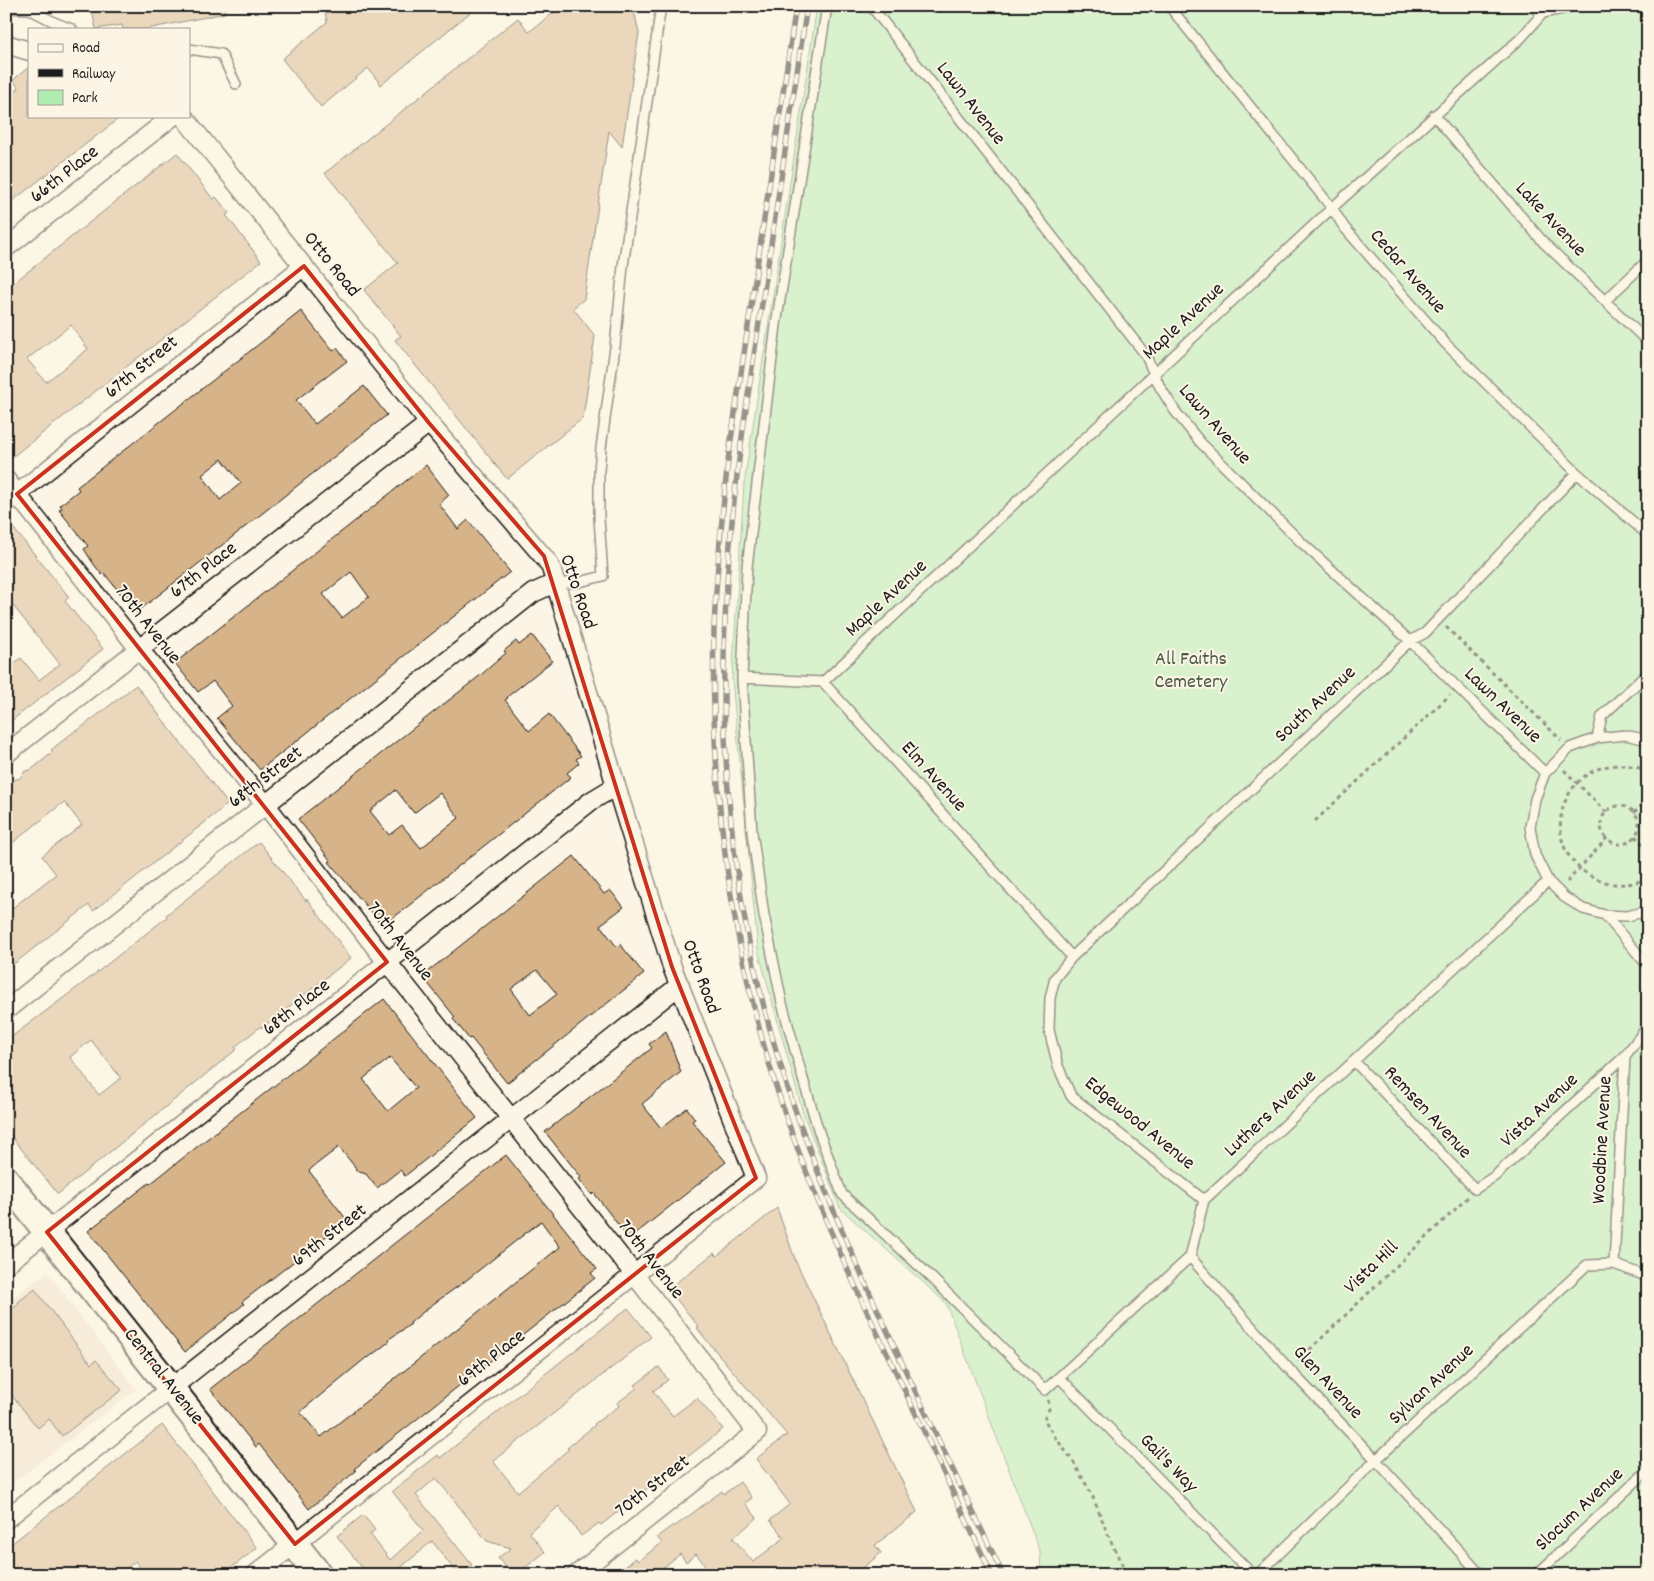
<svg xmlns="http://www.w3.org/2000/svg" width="1654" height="1581" font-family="Dekko,sans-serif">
  <rect width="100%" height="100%" fill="#fcf5e5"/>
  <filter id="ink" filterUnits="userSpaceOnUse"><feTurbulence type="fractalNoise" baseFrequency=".02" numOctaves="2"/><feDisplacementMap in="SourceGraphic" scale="10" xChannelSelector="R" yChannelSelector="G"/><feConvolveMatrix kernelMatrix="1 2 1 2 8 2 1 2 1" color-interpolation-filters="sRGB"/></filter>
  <g filter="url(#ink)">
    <path fill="#f1e1c9" d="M47,1272L136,1389L6,1488V1303Z"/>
    <path fill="#b0ebaf" stroke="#668466" d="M817,6H1648V1575H1041L1040,1552L946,1303L840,1208L803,1113L758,950L732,680L744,484Z"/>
    <path fill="#d7b389" stroke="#1c1c1c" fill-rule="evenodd" d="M91,6H225V13L147,29H123L122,25L96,29Z
      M324,6H478L381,85L368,68L321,107L282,59L327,22Z
      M562,6H633L639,33L622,147L609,131L584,299L573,308L595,336L583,418L507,479L395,340L401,336L364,290L398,263L325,173L518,18L529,32Z
      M29,67V116H122L6,206V98L19,88L13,80Z
      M177,153L213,199L216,197L229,213L226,215L261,261L12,457L6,450V289ZM71,325L88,349L46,382L27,359Z
      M301,311L333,351L337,348L347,361L296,400L315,424L364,386L387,415L136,613L104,573L102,575L93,563L84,549L88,546L59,510L62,508L60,505L79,490L77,487ZM222,459L241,483L220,500L202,475Z
      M426,465L449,495L439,504L458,529L468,520L510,572L260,770L217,718L232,706L213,681L198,692L175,663ZM351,572L369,597L342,618L323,594Z
      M6,519L69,597L65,601L103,649L6,725V670L21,658L39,680L60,664L6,597Z
      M532,635L552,661L507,697L508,698L505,700L529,731L549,714L581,756L576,759L579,763L567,773L571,777L383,926L329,862L331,861L298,819L482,674L506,653L504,651L516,641L519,645ZM396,790L414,813L440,793L459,818L421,848L402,825L389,835L370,811Z
      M136,685L228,804L93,911L89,905L6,970V913L56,874L42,856L82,825L64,802L6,848V791L14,780L20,778L25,771L31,770L53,752L51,750L76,730L77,731Z
      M259,842L306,901L307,899L351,958L262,1028L261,1026L235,1047L237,1049L58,1194L6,1130V1041L90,978L167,917L166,915ZM91,1040L121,1078L99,1095L70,1057Z
      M574,856L604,894L610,890L624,907L600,925L617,947L620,944L644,974L507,1083L471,1038L469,1039L462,1030L453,1019L455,1017L422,976ZM537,970L557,994L530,1015L511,989Z
      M384,999L477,1118L405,1176L400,1170L377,1188L366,1174L356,1171L355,1167L339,1147L313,1167L309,1171L347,1220L242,1302L244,1304L185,1352L88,1231L149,1183L150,1184ZM390,1058L416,1088L388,1111L363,1079Z
      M666,1031L681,1072L642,1104L661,1128L687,1108L695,1119L692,1121L726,1162L629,1239L594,1193L592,1195L586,1188L579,1179L581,1177L545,1132L652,1048L649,1044Z
      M506,1155L597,1269L591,1273L595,1278L354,1469L356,1471L309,1509L259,1444L256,1447L210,1389ZM541,1221L560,1247L321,1437L300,1412L367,1357L368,1358L390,1341L389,1339L411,1324L410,1323L429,1307L464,1282Z
      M777,1208L796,1262L917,1512L875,1545L881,1553L854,1575H713L696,1554L686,1562L680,1554L654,1575H615L636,1558L638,1561L662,1543L657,1537L673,1525L674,1527L722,1491L724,1494L740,1482L752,1498L745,1503L757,1518L733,1538L753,1562L784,1538L770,1520L790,1504L756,1459L787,1435L708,1342L697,1328L699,1327L668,1289L714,1253L717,1256Z
      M35,1289L91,1364L96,1360L122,1390L62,1436L49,1419L38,1428L6,1388V1314L19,1304L18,1302Z
      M628,1308L651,1337L493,1461L518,1492L569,1449L567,1448L595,1425L594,1424L619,1406L617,1403L637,1388L635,1385L659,1367L668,1380L653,1391L673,1416L697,1398L723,1429L601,1525L599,1523L581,1536L559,1506L529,1532L545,1552L516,1575H512L498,1558L511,1548L487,1541L436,1478L416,1495L472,1565L458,1575L432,1541L398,1570L402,1575H368L337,1536L363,1515L375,1530L370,1534L390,1560L423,1530L392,1491L438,1455L440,1458Z
      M162,1425L257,1548L222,1575H145L135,1561L118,1575H6V1548Z"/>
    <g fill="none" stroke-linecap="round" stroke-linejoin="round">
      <g stroke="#1c1c1c" stroke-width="12">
        <path id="service" d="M827,6L776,325L747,567L742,678L752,832L764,915L782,1003L803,1079L819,1132L842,1194L933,1279L1045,1390L1190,1257L1204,1200L1548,881
          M871,6L1145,354L1160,387L1175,411L1200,442L1301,542L1410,641L1545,773
          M1169,6L1332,208L1344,227L1446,344L1577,473L1648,535
          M1531,6L1543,13
          M6,8L29,9L56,23L72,29
          M189,49L221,54L236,84
          M1434,115L1544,243L1648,342
          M1605,301L1648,260
          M555,583H576L603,576L599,518V470L601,448L615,347L623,266L661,6
          M742,678L823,682L1072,957
          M823,682L1332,208L1521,38L1543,13L1577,6
          M1597,738L1602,716L1648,673
          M1648,740L1625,735L1597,738L1570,748L1545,773L1535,799L1530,827L1535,855L1548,881L1564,897L1583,909L1605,915L1627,916L1648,911
          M1605,915L1648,966
          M1354,1061L1475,1189L1495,1176L1625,1056
          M1204,1200L1071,1096L1058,1066L1049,1030L1050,998L1055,978L1072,957L1410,641L1425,633L1577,473
          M1190,1257L1289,1369L1376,1460L1481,1575
          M1614,1264L1625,1056L1648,1026
          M1059,1377L1253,1575
          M1257,1575L1376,1460L1587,1265L1614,1264L1648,1277
          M1536,1575L1648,1470"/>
      </g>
      <g stroke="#1c1c1c" stroke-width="21">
        <path id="minor" d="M6,44L29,51
          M183,116L429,423L547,561L551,568L616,786L672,967L756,1178L255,1575
          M6,248L173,116
          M6,480L139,649L266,805L376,948L634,1274L757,1432L576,1575
          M6,503L304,266
          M6,754L139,649L429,423
          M6,1010L533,593L555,583
          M6,1264L591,801L616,786
          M6,1519L680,985"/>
      </g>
      <g stroke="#1c1c1c" stroke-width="30">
        <path id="secondary" d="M6,1180L319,1575"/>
      </g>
      <path stroke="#1c1c1c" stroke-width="3" stroke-dasharray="4 4" stroke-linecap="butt" d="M1446,627L1561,740
        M1564,770L1606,812
        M1648,771C1565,738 1525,852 1600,880C1616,887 1632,885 1648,878
        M1601 825a19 19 0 1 1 38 0a19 19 0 1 1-38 0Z
        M1634,813L1648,798
        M1315,821L1450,695
        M1635,836L1648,849
        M1567,882L1607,838
        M1298,1361L1468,1197
        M1048,1400L1050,1407L1044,1419L1055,1437L1073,1461L1092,1495L1109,1537L1127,1575"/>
      <use href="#service" stroke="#fcf5e5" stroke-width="9"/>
      <use href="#minor" stroke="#fcf5e5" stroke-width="18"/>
      <use href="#secondary" stroke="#fcf5e5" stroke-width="26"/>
      <g stroke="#1c1c1c" stroke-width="5.5">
        <path id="rail" d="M796,6L728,460C722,516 716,573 714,630C710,779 728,927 771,1070C802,1173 847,1271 894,1368C927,1437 959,1506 992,1575
          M807,6C792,103 778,200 763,297C751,375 738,454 731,532C716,689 724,850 763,1003C793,1121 839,1228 891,1339C927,1418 966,1496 1003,1575"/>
      </g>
      <use href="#rail" stroke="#fcf5e5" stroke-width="4" stroke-dasharray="11" stroke-linecap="butt"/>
    </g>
  </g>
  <path d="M0 0H1654V1581H0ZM304,266L429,423L544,556L672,967L756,1178L295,1544L47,1232L387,962L17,494Z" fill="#fcf5e5" fill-opacity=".55" fill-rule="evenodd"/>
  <path fill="none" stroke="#c8321e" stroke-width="4" stroke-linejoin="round" d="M304,266L429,423L544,556L672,967L756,1178L295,1544L47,1232L387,962L17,494Z"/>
  <g text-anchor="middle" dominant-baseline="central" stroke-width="4" stroke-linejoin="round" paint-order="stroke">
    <g font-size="20" fill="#1c1c1c" stroke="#fcf5e5">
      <text transform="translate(970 104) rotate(52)">Lawn Avenue</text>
      <text transform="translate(65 175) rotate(-38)">66th Place</text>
      <text transform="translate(1550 220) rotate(47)">Lake Avenue</text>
      <text transform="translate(331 265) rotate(51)">Otto Road</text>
      <text transform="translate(1407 272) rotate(49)">Cedar Avenue</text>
      <text transform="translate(1184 322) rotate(-43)">Maple Avenue</text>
      <text transform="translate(142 368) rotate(-39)">67th Street</text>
      <text transform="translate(1214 425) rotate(49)">Lawn Avenue</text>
      <text transform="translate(204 571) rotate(-38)">67th Place</text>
      <text transform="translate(577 592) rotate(71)">Otto Road</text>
      <text transform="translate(887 599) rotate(-43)">Maple Avenue</text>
      <text transform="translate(147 625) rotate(52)">70th Avenue</text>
      <text transform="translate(1316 705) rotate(-43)">South Avenue</text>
      <text transform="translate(1502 706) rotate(44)">Lawn Avenue</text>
      <text transform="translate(933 777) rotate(48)">Elm Avenue</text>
      <text transform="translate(266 778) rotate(-38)">68th Street</text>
      <text transform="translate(399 942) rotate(52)">70th Avenue</text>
      <text transform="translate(700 977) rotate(70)">Otto Road</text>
      <text transform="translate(297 1008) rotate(-38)">68th Place</text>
      <text transform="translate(1540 1111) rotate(-43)">Vista Avenue</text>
      <text transform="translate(1427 1113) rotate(47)">Remsen Avenue</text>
      <text transform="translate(1271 1114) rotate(-43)">Luthers Avenue</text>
      <text transform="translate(1139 1124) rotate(39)">Edgewood Avenue</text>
      <text transform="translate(1603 1140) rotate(-87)">Woodbine Avenue</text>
      <text transform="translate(330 1236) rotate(-38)">69th Street</text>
      <text transform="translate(650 1260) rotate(52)">70th Avenue</text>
      <text transform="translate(1372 1268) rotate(-44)">Vista Hill</text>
      <text transform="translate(492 1359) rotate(-38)">69th Place</text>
      <text transform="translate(163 1377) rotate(52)">Central Avenue</text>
      <text transform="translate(1327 1383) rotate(47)">Glen Avenue</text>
      <text transform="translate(1432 1385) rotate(-43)">Sylvan Avenue</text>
      <text transform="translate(1168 1464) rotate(46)">Gail's Way</text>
      <text transform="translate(653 1487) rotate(-38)">70th Street</text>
      <text transform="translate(1580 1510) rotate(-43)">Slocum Avenue</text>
    </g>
    <g font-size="20" fill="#485a48" stroke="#fcf5e5">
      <text x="1191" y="660">All Faiths<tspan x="1191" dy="23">Cemetery</tspan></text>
    </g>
  </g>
  <rect width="1654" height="1581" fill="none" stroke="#fcf5e5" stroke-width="25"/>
  <rect x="12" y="12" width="1629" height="1556" fill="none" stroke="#1c1c1c" stroke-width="2" filter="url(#ink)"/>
  <rect x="28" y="28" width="162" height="90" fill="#fcf5e5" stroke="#a29e95"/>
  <rect x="38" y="44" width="25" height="8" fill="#fcf5e5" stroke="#a29e95"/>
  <text x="72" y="52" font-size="15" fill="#1c1c1c">Road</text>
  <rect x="38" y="69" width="25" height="8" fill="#1c1c1c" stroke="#a29e95"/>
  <text x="72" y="78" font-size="15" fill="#1c1c1c">Railway</text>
  <rect x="38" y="90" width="25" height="15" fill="#b0ebaf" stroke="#a29e95"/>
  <text x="72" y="102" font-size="15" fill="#1c1c1c">Park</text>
</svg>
